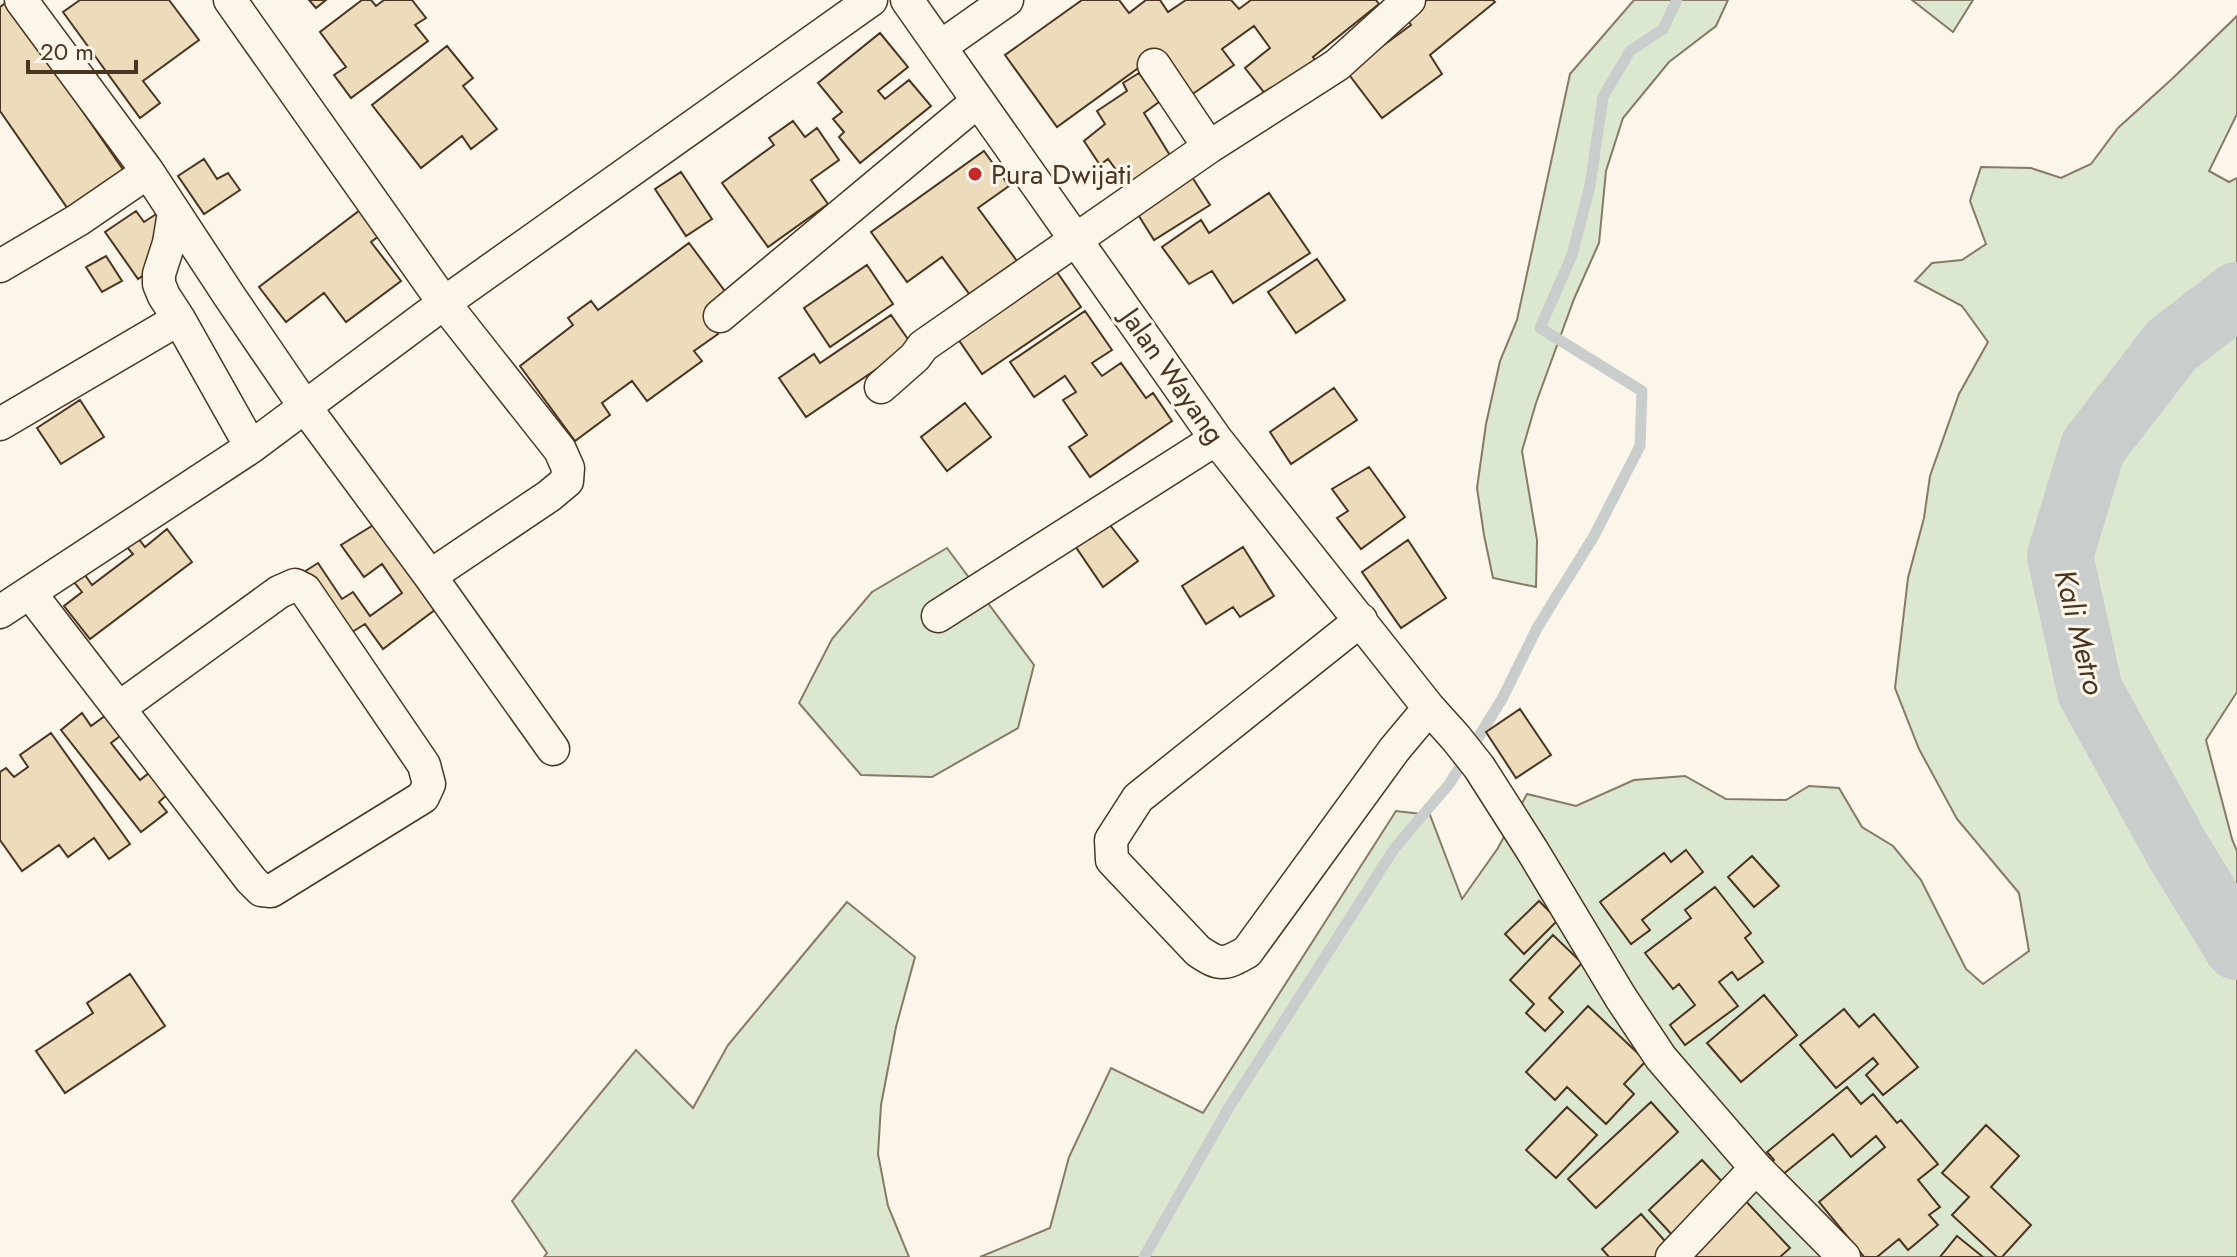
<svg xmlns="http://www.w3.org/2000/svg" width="2237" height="1257" font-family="Jost,sans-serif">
  <rect width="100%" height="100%" fill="#fbf6e9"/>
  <path fill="#dce7d0" stroke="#887966" stroke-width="2" d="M1634,0H1728L1716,26L1669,62L1623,118L1606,171L1599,243L1574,299L1536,403L1522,451L1537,540L1536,587L1493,578L1484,535L1477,488L1486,424L1500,361L1517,320L1570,74Z
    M1912,0H1973L1953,32Z
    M2237,16V114L2209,171L2229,182L2237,178V692L2206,740L2232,839L2237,851V1257H980L1050,1228L1069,1157L1111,1068L1203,1113L1396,811L1430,815L1462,899L1498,848L1527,794L1576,806L1634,780L1685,776L1726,799L1786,800L1809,786L1839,788L1862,827L1893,846L1921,880L1966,969L1983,984L2029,951L2019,893L1957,819L1919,749L1895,688L1908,578L1924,518L1930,476L1959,394L1988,342L1962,306L1915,281L1932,263L1962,260L1986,244L1970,201L1981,167L2031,168L2061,178L2091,164L2118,128L2173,78Z
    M947,548L1034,665L1018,728L932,777L861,775L799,703L832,639L872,592Z
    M847,902L915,957L896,1027L881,1105L878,1154L888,1206L909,1257H544L547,1253L512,1201L636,1050L693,1108L728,1045Z"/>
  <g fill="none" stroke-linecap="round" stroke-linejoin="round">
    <path stroke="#c9cecd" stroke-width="11" d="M1144,1257L1228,1109L1394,849L1450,783L1502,699L1537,628L1594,536L1640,446L1642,391L1540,328L1572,255L1590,186L1603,97L1630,51L1663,29L1677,0"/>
    <path stroke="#c9cecd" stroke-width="66" d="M2237,295L2172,345L2093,447L2060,556L2090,691L2177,849L2237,947"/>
  </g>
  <path fill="#ecdcbc" stroke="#4a3520" stroke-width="2" d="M80,0H169L199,40L143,81L160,103L140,118L63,12Z
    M309,0H326L316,8Z
    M362,0H371L376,6L384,0H412L426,18L415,25L428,41L351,98L334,75L346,67L320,32Z
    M1082,0H1119L1129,13L1146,0H1160L1168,12L1186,0H1231L1239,9L1251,0H1376L1379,4L1313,57L1318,65L1270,100L1245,68L1270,48L1254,26L1222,49L1234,65L1187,98L1155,56L1057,127L1005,55Z
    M1424,0H1493L1495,2L1430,55L1442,74L1382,118L1347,72L1411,25L1404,15Z
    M7,2L124,171L68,209L0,111V7Z
    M880,33L908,67L878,91L885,99L909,80L931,106L860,163L839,137L844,132L833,119L842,112L818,83Z
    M447,46L473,78L463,86L497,129L471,149L462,136L421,168L372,105Z
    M1139,73L1159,102L1144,113L1171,157L1128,186L1108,159L1100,165L1084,141L1105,124L1097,111L1127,91L1123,83Z
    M793,121L805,137L817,128L839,160L811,180L828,204L768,247L722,183L774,145L769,138Z
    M984,151L1009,186L978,208L1017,261L970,295L942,257L907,282L871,232Z
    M204,159L217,179L228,173L240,190L204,214L178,176Z
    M681,172L712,219L686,236L655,189Z
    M1192,177L1210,205L1154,240L1137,213Z
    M1269,193L1310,253L1233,303L1212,271L1189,284L1162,247L1201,220L1209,233Z
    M364,207L383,233L371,242L401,281L346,322L324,293L286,322L259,287Z
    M136,211L144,222L161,211L175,253L138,279L105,232Z
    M689,243L730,298L705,317L718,334L694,351L702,361L647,401L632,381L602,403L610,415L575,441L520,366L573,325L568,318L591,301L598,310Z
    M106,256L122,281L102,292L86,267Z
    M1317,259L1345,300L1296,333L1268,292Z
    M867,265L893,304L830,347L804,308Z
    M1055,269L1081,307L982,374L956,336Z
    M1085,311L1112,350L1092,363L1102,376L1121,363L1146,398L1153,393L1172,421L1090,477L1069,447L1087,435L1063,400L1076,392L1065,376L1034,397L1010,362Z
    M891,315L912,345L806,417L779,378L814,354L820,363Z
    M1334,388L1357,420L1291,464L1270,432Z
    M80,400L104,437L61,464L37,428Z
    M965,403L991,437L947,471L921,437Z
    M1369,467L1405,517L1361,549L1337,518L1348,511L1332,489Z
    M1103,516L1138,561L1103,587L1069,537Z
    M375,524L436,609L383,649L365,624L349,634L304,572L318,563L342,599L353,592L370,616L402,593L382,564L364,577L341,545Z
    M167,529L192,562L90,639L64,606L82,592L74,582L85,575L92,585L133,554L126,546L137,537L145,547Z
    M1408,540L1446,598L1401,628L1362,572Z
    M1243,547L1274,596L1240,617L1233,607L1206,624L1182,586Z
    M1520,709L1551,755L1516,778L1486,732Z
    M113,710L128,730L111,743L140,780L154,769L171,791L159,802L167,812L141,832L61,730L82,713L91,726Z
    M51,733L130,844L109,859L94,838L68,857L59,845L22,871L0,840V772L6,768L14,777L28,767L20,755Z
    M1686,850L1703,872L1642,920L1650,930L1631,944L1600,902L1664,853L1671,862Z
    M1752,856L1779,886L1754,907L1728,877Z
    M1715,887L1751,933L1745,938L1763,962L1738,980L1732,972L1719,982L1738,1006L1685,1045L1670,1025L1695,1005L1679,984L1673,989L1645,953L1691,918L1685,910Z
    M1539,901L1558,920L1524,954L1505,934Z
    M1553,935L1582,963L1549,998L1563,1012L1545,1031L1526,1013L1534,1004L1510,980Z
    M130,974L165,1026L65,1093L36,1051L93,1013L87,1003Z
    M1764,995L1797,1035L1741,1082L1707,1043Z
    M1588,1006L1646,1061L1624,1084L1634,1094L1606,1124L1567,1087L1555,1100L1526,1072Z
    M1844,1009L1859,1027L1874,1014L1918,1067L1883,1095L1866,1075L1878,1064L1873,1058L1836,1088L1800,1045Z
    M1847,1087L1861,1104L1873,1094L1897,1123L1901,1120L1938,1164L1918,1180L1940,1207L1929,1215L1938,1225L1908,1250L1899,1239L1877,1257H1864L1819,1202L1885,1147L1876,1136L1851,1157L1833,1134L1772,1183L1762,1171L1774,1160L1767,1152Z
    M1651,1102L1678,1132L1596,1208L1568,1179Z
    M1567,1107L1597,1135L1556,1178L1526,1150Z
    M1986,1125L2019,1156L1991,1187L2031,1225L2002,1257H1997L1952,1215L1969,1197L1942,1173Z
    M1702,1160L1728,1188L1675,1238L1649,1210Z
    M1740,1195L1790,1248L1780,1257H1681Z
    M1641,1214L1672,1249L1663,1257H1609L1602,1249Z
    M1957,1236L1983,1257H1940Z"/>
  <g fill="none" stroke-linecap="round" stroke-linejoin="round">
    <g stroke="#4a3520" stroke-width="35">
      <path id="street" d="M21,0L148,172L230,297L305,407L430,576
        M230,0L444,303L560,450L568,468L567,481L549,496L430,576L553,749
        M907,0L1216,439L1429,708L1456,738L1479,767L1532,850L1621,998L1661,1058L1756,1168L1844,1257
        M940,47L1007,0
        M1154,65L1209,147
        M174,212L169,243L159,274V284L164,296L179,319
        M0,266L78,220L148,172
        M720,316L978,101
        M881,387L915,357L923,346L1209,147L1337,65L1409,0
        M0,424L179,319L251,447
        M30,593L251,880L261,890L271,891L423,797L429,784L424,765L305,590L295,585L279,592L119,708
        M0,612L251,447L444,303L871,0
        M938,616L1216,439
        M1361,620L1138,798L1111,840L1112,860L1198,951C1220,966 1224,965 1247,952L1394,750L1429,708
        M1672,1257L1756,1168"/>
    </g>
    <use href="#street" stroke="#fbf6e9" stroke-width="32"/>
  </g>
  <circle fill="#c62828" stroke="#fbf6e9" stroke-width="3" cx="975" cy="174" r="8"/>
  <g text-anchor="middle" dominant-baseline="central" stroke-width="6" stroke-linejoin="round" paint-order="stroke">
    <g font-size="28" fill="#4a3520" stroke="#fbf6e9" text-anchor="start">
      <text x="991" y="174">Pura Dwijati</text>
    </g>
    <g font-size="28" fill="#4a3520" stroke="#fbf6e9">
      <text transform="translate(1173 376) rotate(55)">Jalan Wayang</text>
    </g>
    <g font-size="30" font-style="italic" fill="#4a3520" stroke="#fbf6e9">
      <text transform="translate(2080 632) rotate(76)">Kali Metro</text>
    </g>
  </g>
  <path d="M28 60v12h108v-12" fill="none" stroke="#4a3520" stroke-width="4"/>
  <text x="40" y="60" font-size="24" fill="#4a3520" stroke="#fbf6e9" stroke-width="6" paint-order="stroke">20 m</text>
</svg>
